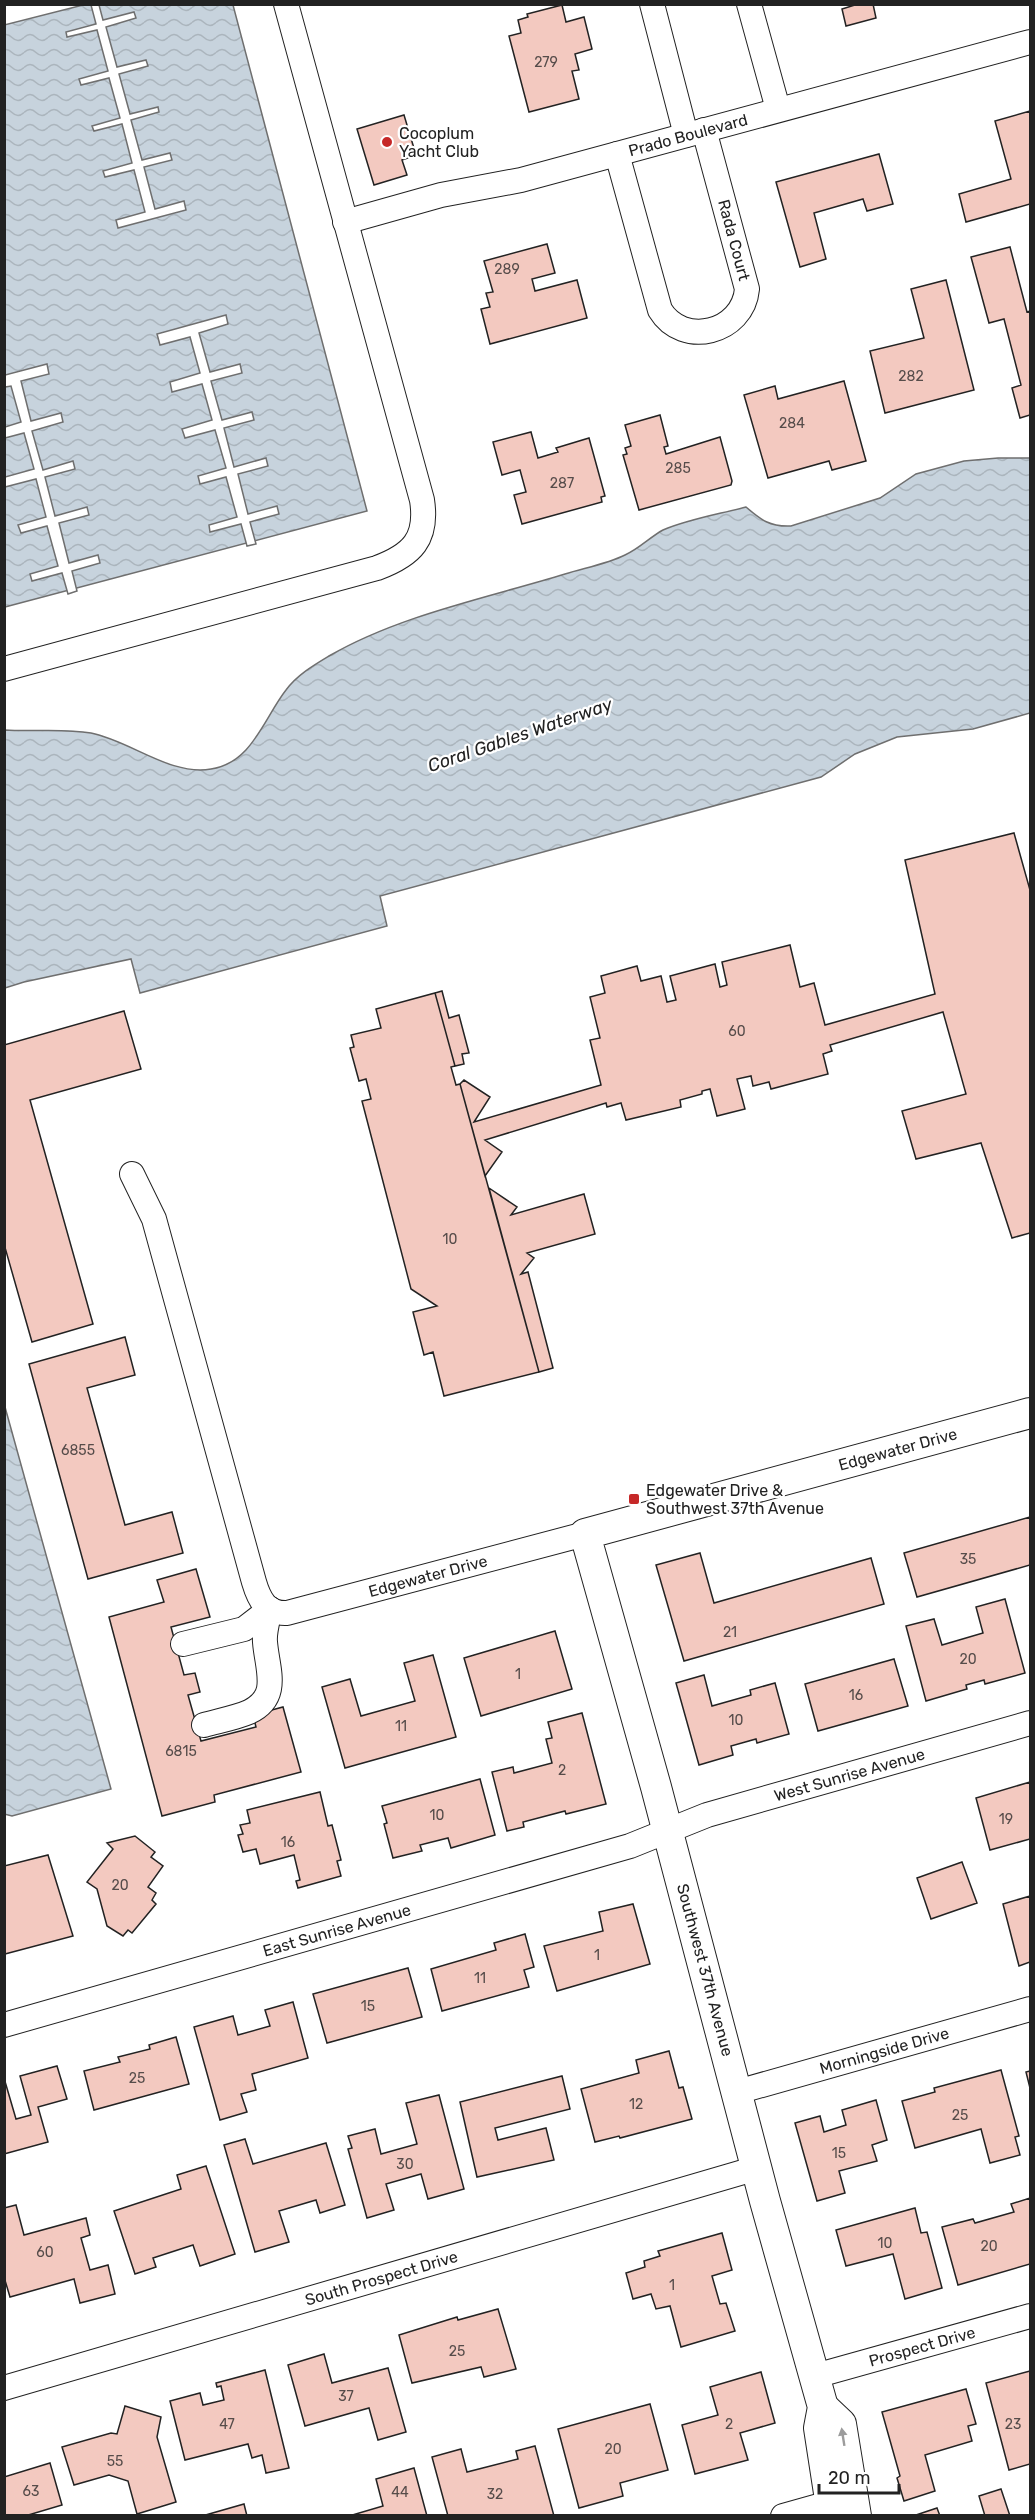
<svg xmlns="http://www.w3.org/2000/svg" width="1035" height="2520" font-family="Rubik,sans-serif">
  <defs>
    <pattern id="water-waves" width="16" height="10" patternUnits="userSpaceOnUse" patternTransform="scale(1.5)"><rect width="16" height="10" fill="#c7d3dd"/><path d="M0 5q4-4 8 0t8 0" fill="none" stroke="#abb5bd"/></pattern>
  </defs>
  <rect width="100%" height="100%" fill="#fff"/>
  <path fill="url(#water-waves)" stroke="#6f6f6f" stroke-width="1.5" d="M83,5H233L367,511L5,607L4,25Z
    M998,458H1030V713L973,729L897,737L855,754L821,777L380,896L387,926L140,993L131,959L24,982L5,988V730C33,732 62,728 91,733C131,741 170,776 211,769C252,763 264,718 286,690C297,675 314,665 329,656C400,615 487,598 565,574C584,568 607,564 625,555C639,549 650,537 663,530C689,519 720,514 746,507C761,520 770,527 791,526L880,498L916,474L964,461Z
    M5,1407L111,1789L12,1816L4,1814Z"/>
  <path fill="#fff" stroke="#6f6f6f" stroke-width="1.5" d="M91,5H99L103,20L134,12L136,18L106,27L117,67L146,60L148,66L119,74L130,114L158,107L159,112L131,120L142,160L170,153L172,160L144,167L155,209L184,201L186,210L118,228L116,220L145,212L134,170L105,177L103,171L132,163L122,124L94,131L92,126L120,118L109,78L81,85L79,79L108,71L97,30L67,37L66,32L96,24Z
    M226,315L228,324L199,333L210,372L240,364L242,373L211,381L222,420L252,412L254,420L224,428L234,467L266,458L268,466L238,474L248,514L277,506L279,514L250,522L256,544L247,546L241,524L210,532L209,525L237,517L226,477L200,484L198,476L226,468L215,430L185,438L182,429L212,420L202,384L172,392L170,382L200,373L190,337L160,345L157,334Z
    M47,364L49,374L21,381L31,421L61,413L63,422L32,431L43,470L73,461L75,469L45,477L55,516L87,507L89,515L59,523L69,563L98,555L100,563L72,571L77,591L68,594L62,573L32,581L30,574L58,566L47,526L21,533L18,525L46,517L36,479L5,487V477L34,469L24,433L5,438V427L21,422L11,386L5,387V375Z"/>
  <path fill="#f3c9c0" stroke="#222" stroke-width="1.5" d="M858,4H873L876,18L846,26L842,9Z
    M562,5L566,22L584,17L592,49L575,54L579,70L572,71L579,99L529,112L509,36L521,33L518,20L528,17L527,14Z
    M1030,111V204L966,222L959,194L1011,179L995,121Z
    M404,115L416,155L402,160L407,175L374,185L357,129Z
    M879,154L893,204L867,211L863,199L814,213L826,259L800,267L776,182Z
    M547,244L555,273L532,279L535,291L577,280L587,318L490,344L481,309L490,307L486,293L493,292L484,261Z
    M1010,247L1027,312L1030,311V415L1020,418L1012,388L1021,385L1004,319L989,323L971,257Z
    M946,280L974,390L885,413L870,351L924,338L911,289Z
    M844,381L866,461L832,470L829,461L768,478L744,395L775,386L778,399Z
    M660,415L668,446L664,447L666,454L720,437L732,481L731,485L639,510L623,455L627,454L625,448L631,446L625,425Z
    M531,432L538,458L558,452L556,448L589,438L605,496L601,497L602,502L522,524L514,495L526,492L520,470L502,475L493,442Z
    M1014,833L1030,890V1233L1012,1238L981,1143L916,1159L902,1111L966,1094L943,1012L830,1045L832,1051L823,1054L828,1074L771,1089L769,1082L753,1086L751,1076L737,1079L745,1109L717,1116L710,1089L702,1091V1094L680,1100L681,1107L626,1120L621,1103L607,1107L606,1103L485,1140L502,1152L485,1176L460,1084L464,1080L490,1097L474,1122L601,1085L590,1040L600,1038L590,997L605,993L601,976L637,966L641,981L661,976L667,1002L676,1000L670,976L715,964L720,987L727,985L722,962L790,945L800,987L814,983L825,1025L935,994L905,860Z
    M442,991L449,1018L459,1015L469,1053L462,1054L464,1064L455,1066L435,993Z
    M435,993L455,1066L451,1067L456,1085L460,1084L539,1372L444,1396L433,1352L424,1355L413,1312L437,1306L411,1289L362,1101L371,1099L366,1079L359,1081L350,1048L354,1047L351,1035L381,1028L376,1009Z
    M124,1011L141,1069L30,1100L93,1324L32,1342L4,1244V1045Z
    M489,1188L517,1207L511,1215L584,1194L595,1234L527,1253L534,1258L521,1274L528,1272L553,1368L539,1372Z
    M125,1337L135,1375L87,1388L125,1525L172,1512L183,1553L88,1579L29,1364Z
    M1030,1517V1565L917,1597L904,1553Z
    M700,1553L714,1603L871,1558L884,1604L684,1661L656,1565Z
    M196,1569L210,1617L171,1627L184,1675L195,1673L200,1692L188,1695L201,1741L256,1727L253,1715L283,1707L301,1772L214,1795L215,1802L162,1816L109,1617L164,1602L157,1580Z
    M1005,1599L1025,1673L985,1684L984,1680L966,1685L967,1689L926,1701L906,1626L934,1619L942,1645L983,1633L976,1607Z
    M555,1631L572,1689L481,1716L464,1658Z
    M433,1655L456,1737L345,1768L322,1687L350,1679L361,1716L415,1701L404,1663Z
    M894,1659L908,1706L818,1731L805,1684Z
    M704,1675L712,1706L751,1695L750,1690L775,1683L789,1734L757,1743L756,1739L731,1746L733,1755L699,1765L676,1683Z
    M582,1713L606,1804L566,1814L565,1811L523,1822L524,1827L507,1831L492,1772L513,1767L514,1773L552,1763L546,1739L552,1738L548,1722Z
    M480,1779L495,1835L451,1848L448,1838L420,1845L422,1851L393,1858L384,1824L387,1823L382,1806Z
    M1030,1782V1839L990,1850L976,1798Z
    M320,1792L328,1826L332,1825L341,1860L337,1861L341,1876L298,1888L296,1881L300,1880L294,1855L260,1864L256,1849L243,1852L238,1835L243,1834L240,1825L250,1823L247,1810Z
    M135,1836L155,1852L151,1857L163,1866L148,1887L156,1893L152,1900L156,1904L132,1933L128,1930L123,1936L107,1926L97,1889L87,1882L113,1849L107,1843Z
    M48,1855L73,1936L5,1954L4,1866Z
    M962,1862L977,1903L931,1919L917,1878Z
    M1030,1896V1962L1019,1966L1003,1904Z
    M633,1904L650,1964L557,1991L544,1946L603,1931L599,1912Z
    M525,1934L534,1967L524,1970L529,1987L442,2011L431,1969L496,1950L494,1943Z
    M408,1968L422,2017L327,2043L313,1994Z
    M293,2002L308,2058L252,2074L256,2090L241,2094L247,2112L220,2120L194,2027L233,2016L238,2035L270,2026L265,2010Z
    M176,2037L189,2084L94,2110L84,2071L120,2062L118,2057L150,2049L149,2045Z
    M669,2051L679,2088L683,2087L692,2119L620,2138L619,2136L595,2142L581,2089L639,2073L636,2060Z
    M57,2066L67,2099L38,2107L48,2142L4,2154V2078L16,2119L31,2115L20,2076Z
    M1001,2070L1019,2136L1015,2137L1020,2155L990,2163L981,2129L915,2148L902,2101L935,2092L934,2088Z
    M1030,2071V2088L1026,2072Z
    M562,2076L570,2109L495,2128L498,2140L546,2128L554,2160L477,2177L460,2102Z
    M439,2095L464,2189L428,2199L421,2174L386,2184L394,2210L367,2218L348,2149L352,2148L348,2136L375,2129L381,2154L417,2144L406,2103Z
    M876,2100L887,2140L872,2145L877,2161L839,2171L845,2193L817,2201L795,2123L820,2116L824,2132L846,2125L842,2110Z
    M245,2139L253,2164L326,2143L345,2205L320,2213L316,2200L279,2211L289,2242L255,2252L224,2145Z
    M206,2166L235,2254L200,2266L193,2245L153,2258L156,2267L135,2274L114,2211L181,2189L177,2175Z
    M1030,2198V2264L958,2285L942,2227L973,2219L975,2223L1014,2212L1011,2204Z
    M16,2205L24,2235L86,2218L90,2235L81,2238L90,2270L108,2265L115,2294L80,2303L74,2279L10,2297L4,2277V2208Z
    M915,2208L921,2233L927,2232L942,2288L905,2299L893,2254L846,2266L836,2230Z
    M722,2233L732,2270L712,2276L720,2304L726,2303L735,2331L681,2347L670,2306L656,2309L651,2294L633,2299L626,2273L645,2267L644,2261L660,2256L658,2251Z
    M498,2309L516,2369L484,2377L481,2367L412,2383L399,2335L457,2317L458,2320Z
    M324,2354L332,2383L388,2368L406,2432L378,2440L369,2408L305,2426L288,2365Z
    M265,2370L289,2468L266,2473L262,2455L252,2458L248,2444L185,2460L170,2401L200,2393L203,2405L224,2400L221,2386L217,2387L216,2383Z
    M1030,2371V2464L1009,2470L986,2383Z
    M761,2372L775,2423L740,2433L748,2460L695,2474L682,2425L718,2415L710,2387Z
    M966,2389L976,2424L968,2426L972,2441L925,2455L935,2491L904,2501L897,2478L900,2476L882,2412Z
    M650,2404L668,2470L620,2483L623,2496L579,2508L558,2429Z
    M125,2406L161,2417L157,2437L176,2502L137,2514L128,2481L109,2475L74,2485L62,2447L111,2433L117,2434Z
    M535,2446L554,2516H448L432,2457L461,2449L467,2472L518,2459L516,2451Z
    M50,2463L62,2505L25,2516H4V2477Z
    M414,2468L427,2516H349L383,2506L376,2479Z
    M1001,2489L1010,2516H985L979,2496Z
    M244,2504L247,2516H202Z
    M937,2508L940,2516H913Z"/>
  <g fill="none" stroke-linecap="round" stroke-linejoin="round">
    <g stroke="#222" stroke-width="26">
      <g id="minor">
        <path d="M652,4L686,135"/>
        <path d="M749,4L778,109"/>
        <path d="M617,154L660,310C683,348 743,333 747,289L704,130"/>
        <path id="s1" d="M345,222L441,195L521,180L1030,42"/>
        <path d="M4,669L377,568C412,555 428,539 422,500L286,4"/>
        <path id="s2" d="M132,1174L154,1219L254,1582C259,1599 266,1614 287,1613L585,1534"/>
        <path d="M183,1644L244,1629L270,1609"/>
        <path d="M204,1725C218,1721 235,1718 249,1712C281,1697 267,1669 265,1642C264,1632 268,1620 270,1609"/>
        <path id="s3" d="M4,2025L630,1846L707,1815L1030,1723"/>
        <path id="s4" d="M737,2092L1030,2009"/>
        <path id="s5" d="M815,2376L1030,2316"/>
        <path id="s6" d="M4,2388L757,2168"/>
        <path d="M783,2516L847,2498"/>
      </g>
    </g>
    <g stroke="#222" stroke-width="32">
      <g id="tertiary">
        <path d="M823,2407L841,2424L856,2516"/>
        <path id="s7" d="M836,2516L829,2493L819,2428L823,2407L765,2201L656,1787L585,1534L1030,1413"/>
      </g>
    </g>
    <use href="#minor" stroke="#fff" stroke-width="24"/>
    <use href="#tertiary" stroke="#fff" stroke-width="30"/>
  </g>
  <defs><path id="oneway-solid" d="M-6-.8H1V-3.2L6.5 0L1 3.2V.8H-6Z" transform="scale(1.5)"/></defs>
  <use fill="#9c9c9c" href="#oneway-solid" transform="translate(843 2437) rotate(-99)"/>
  <g fill="#c62828" stroke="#fff" stroke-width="2">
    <circle cx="387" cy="142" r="6"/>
    <rect x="628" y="1493" width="12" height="12" rx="3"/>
  </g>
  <g text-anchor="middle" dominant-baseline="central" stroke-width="4.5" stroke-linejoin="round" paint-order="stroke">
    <g font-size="14" fill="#564c4a">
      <text x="546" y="62">279</text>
      <text x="507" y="269">289</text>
      <text x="911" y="376">282</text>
      <text x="792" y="423">284</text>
      <text x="678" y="468">285</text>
      <text x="562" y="483">287</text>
      <text x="737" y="1031">60</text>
      <text x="450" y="1239">10</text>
      <text x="78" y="1450">6855</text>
      <text x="968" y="1559">35</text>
      <text x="730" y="1632">21</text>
      <text x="968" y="1659">20</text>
      <text x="518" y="1674">1</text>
      <text x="856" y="1695">16</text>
      <text x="736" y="1720">10</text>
      <text x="401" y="1726">11</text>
      <text x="181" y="1751">6815</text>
      <text x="562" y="1770">2</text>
      <text x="437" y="1815">10</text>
      <text x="1006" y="1819">19</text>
      <text x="288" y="1842">16</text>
      <text x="120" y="1885">20</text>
      <text x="597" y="1955">1</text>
      <text x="480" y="1978">11</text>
      <text x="368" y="2006">15</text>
      <text x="137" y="2078">25</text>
      <text x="636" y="2104">12</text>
      <text x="960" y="2115">25</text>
      <text x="839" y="2153">15</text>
      <text x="405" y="2164">30</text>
      <text x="885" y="2243">10</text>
      <text x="989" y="2246">20</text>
      <text x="45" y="2252">60</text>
      <text x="672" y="2285">1</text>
      <text x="457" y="2351">25</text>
      <text x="346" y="2396">37</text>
      <text x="227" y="2424">47</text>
      <text x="729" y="2424">2</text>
      <text x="1013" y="2424">23</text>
      <text x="613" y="2449">20</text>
      <text x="115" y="2461">55</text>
      <text x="31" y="2491">63</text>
      <text x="400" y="2492">44</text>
      <text x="495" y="2494">32</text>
    </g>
    <g font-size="16" fill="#222" stroke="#fff" text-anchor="start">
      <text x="399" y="133">Cocoplum<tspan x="399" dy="18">Yacht Club</tspan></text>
      <text x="646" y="1490">Edgewater Drive &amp;<tspan x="646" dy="18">Southwest 37th Avenue</tspan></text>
    </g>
    <g font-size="16" fill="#222" stroke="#fff">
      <text stroke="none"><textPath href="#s1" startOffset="354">Prado Boulevard</textPath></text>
      <text transform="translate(734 240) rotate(75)">Rada Court</text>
      <text stroke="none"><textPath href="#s7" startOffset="1340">Edgewater Drive</textPath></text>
      <text stroke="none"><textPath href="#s2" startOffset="622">Edgewater Drive</textPath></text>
      <text stroke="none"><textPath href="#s3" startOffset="882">West Sunrise Avenue</textPath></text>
      <text stroke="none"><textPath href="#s3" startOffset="346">East Sunrise Avenue</textPath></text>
      <text transform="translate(705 1970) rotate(75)">Southwest 37th Avenue</text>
      <text stroke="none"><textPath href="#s4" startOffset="153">Morningside Drive</textPath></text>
      <text stroke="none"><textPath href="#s6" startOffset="393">South Prospect Drive</textPath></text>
      <text stroke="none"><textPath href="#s5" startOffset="111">Prospect Drive</textPath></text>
    </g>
    <g font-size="18" font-style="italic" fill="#222" stroke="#fff">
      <text transform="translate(520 735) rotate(-19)">Coral Gables Waterway</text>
    </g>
  </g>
  <rect width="1035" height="2520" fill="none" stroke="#222222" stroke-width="12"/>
  <path d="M819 2484v9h80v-9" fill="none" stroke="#222222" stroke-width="3"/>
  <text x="828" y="2484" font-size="18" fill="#222222" stroke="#ffffff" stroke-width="4.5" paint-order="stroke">20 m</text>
</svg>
